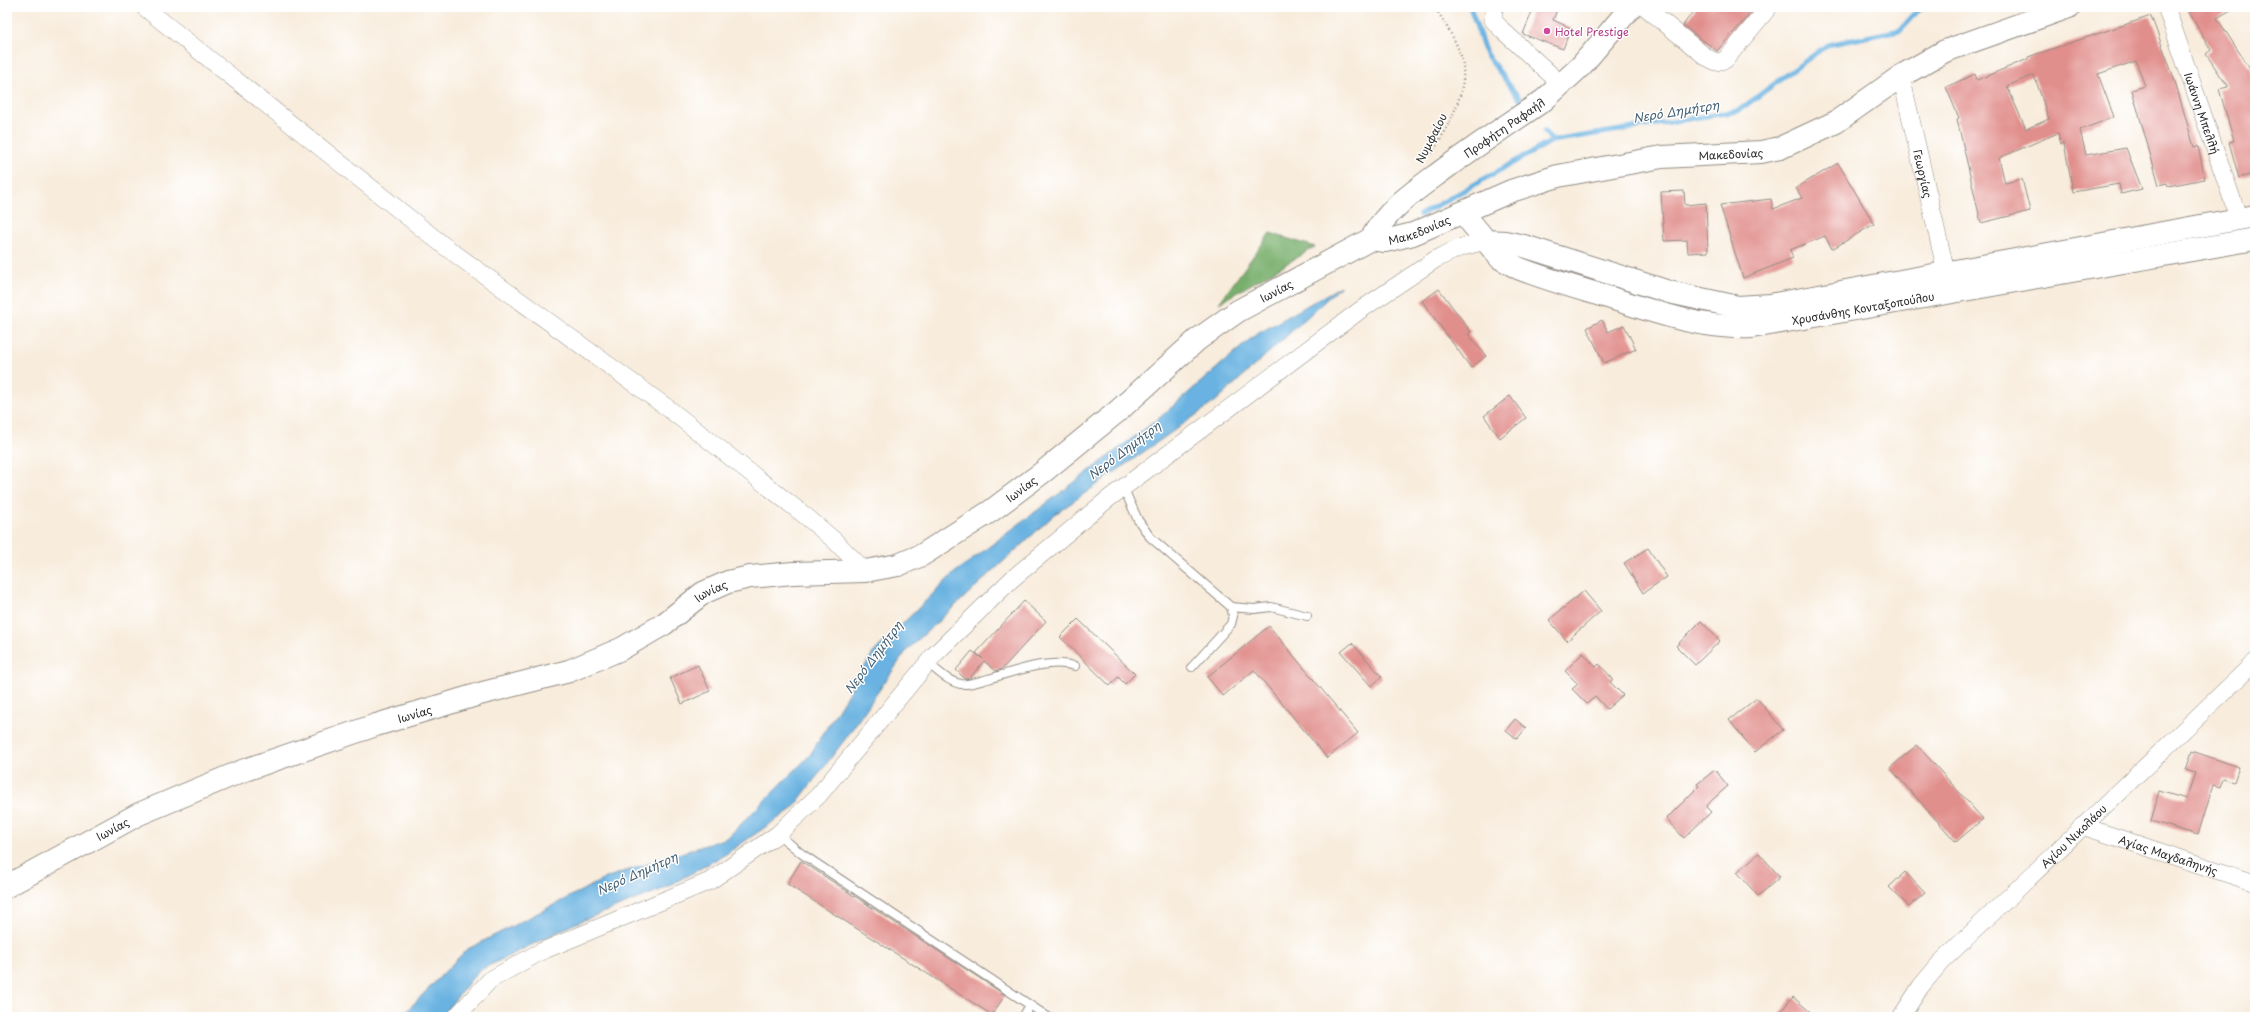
<svg xmlns="http://www.w3.org/2000/svg" width="2262" height="1024" font-family="'Playpen Sans',sans-serif">
  <rect width="100%" height="100%" fill="#fff"/>
  <filter id="ink" filterUnits="userSpaceOnUse"><feTurbulence type="fractalNoise" baseFrequency=".025" numOctaves="2"/><feDisplacementMap in="SourceGraphic" scale="8" xChannelSelector="R" yChannelSelector="G"/><feConvolveMatrix kernelMatrix="1 2 1 2 8 2 1 2 1" color-interpolation-filters="sRGB"/></filter>
  <filter id="wash" filterUnits="userSpaceOnUse"><feTurbulence type="fractalNoise" baseFrequency=".012" numOctaves="4" result="noise"/><feDisplacementMap in="SourceGraphic" scale="16" xChannelSelector="R" yChannelSelector="G"/><feGaussianBlur stdDeviation="0.9" result="paint"/><feColorMatrix in="noise" values="0 0 0 0 0 0 0 0 0 0 0 0 0 0 0 0 0 1.4 0 .05"/><feComposite in="paint" operator="in"/></filter>
  <g filter="url(#wash)">
    <rect width="100%" height="100%" fill="#f8ecdc"/>
    <path fill="#78af6c" stroke="#526d4c" d="M1270,233L1315,247L1219,303Z"/>
    <path fill="#69b2e1" stroke="#4a6e86" d="M1341,286L1216,401L1054,515L907,650L846,738L792,809L726,854L663,889L574,924L478,971L441,1017H401L466,950L608,877L727,838L810,755L873,653L953,574L1158,419L1254,336Z"/>
    <g fill="none" stroke-linecap="round" stroke-linejoin="round">
      <path stroke="#69b2e1" stroke-width="5" d="M1470,7L1486,54L1525,106
        M1544,131L1552,141
        M1420,215L1552,141L1738,111L1827,45L1900,30L1921,7"/>
    </g>
    <g id="blocks">
      <path fill="#e18f8c" fill-rule="evenodd" d="M1534,7H1558L1553,20L1571,28L1563,49L1523,34Z
        M1697,7H1756L1717,51L1683,25Z
        M2186,7H2236L2217,18L2250,69L2255,85V173L2239,178L2229,142L2234,141L2219,89L2228,87L2206,54L2211,50Z
        M2151,16L2174,78L2194,147L2198,146L2205,179L2168,186L2167,183L2159,185L2132,90L2145,86L2136,61L2098,74L2114,117L2080,130L2086,155L2126,148L2142,189L2121,194L2119,184L2073,192L2064,143L2061,144L2058,133L1999,158L2005,183L2022,179L2030,211L1981,223L1957,119L1959,118L1946,87L1975,74L1977,80L2028,59V57ZM2034,75L2049,119L2026,129L2007,86Z
        M1838,163L1874,224L1832,249L1825,236L1790,250L1793,258L1743,278L1720,205L1771,199L1773,209L1802,198L1796,188Z
        M1684,191L1685,205L1706,203L1708,252L1688,253L1687,240L1664,241L1661,192Z
        M1439,289L1471,332L1468,334L1486,356L1471,368L1422,301Z
        M1602,320L1608,332L1624,325L1636,349L1604,363L1587,328Z
        M1510,396L1526,418L1500,438L1484,416Z
        M1648,548L1667,577L1643,593L1624,563Z
        M1584,591L1601,611L1567,641L1549,620Z
        M1024,601L1046,621L1002,669L996,671L984,661L970,678L965,679L956,670L972,651L983,659L976,653Z
        M1078,619L1135,674L1125,684L1118,677L1110,686L1060,637Z
        M1701,621L1720,641L1695,665L1676,646Z
        M1269,626L1358,733L1327,758L1254,670L1223,696L1207,677Z
        M1352,643L1382,677L1371,686L1341,652Z
        M1583,653L1596,667L1599,664L1613,679L1610,682L1623,695L1607,709L1595,696L1587,704L1572,689L1578,684L1565,671Z
        M698,665L710,691L682,704L670,678Z
        M1757,698L1783,730L1755,752L1729,720Z
        M1515,719L1526,728L1517,739L1506,730Z
        M1917,745L1983,819L1956,842L1890,768Z
        M2192,751L2239,767L2234,782L2223,778L2220,787L2213,785L2198,835L2151,821L2159,791L2186,799L2195,773L2186,770Z
        M1715,770L1728,786L1712,800L1706,807L1711,812L1684,838L1666,819L1699,786L1697,784Z
        M1759,853L1780,877L1758,896L1737,872Z
        M801,861L1005,995L992,1015L787,884Z
        M1905,872L1925,893L1909,907L1889,887Z
        M1793,997L1816,1017H1776Z"/>
    </g>
  </g>
  <g filter="url(#ink)">
    <use href="#blocks" fill-opacity="0" stroke="#928c84" stroke-width="1"/>
    <g fill="none" stroke-linecap="round" stroke-linejoin="round">
      <g stroke="#928c84" stroke-width="10">
        <path id="lane" d="M1123,487L1138,520L1150,537L1231,607L1233,616L1231,624L1192,667
          M1231,607L1254,609L1271,607L1307,616
          M928,663C937,671 949,682 961,684C970,685 980,681 988,679C1014,672 1048,658 1075,666
          M778,834L802,854L1048,1017
          M1023,1017L1030,1005"/>
      </g>
      <g stroke="#928c84" stroke-width="18">
        <g id="street">
          <path d="M144,7L443,245L669,409L808,518L834,540L865,571"/>
          <path d="M1494,7L1493,20L1502,30L1562,85"/>
          <path d="M1645,7L1706,57L1716,62L1725,60L1769,7"/>
          <path id="s1" d="M2166,7L2239,219"/>
          <path id="s2" d="M1901,76L1946,272"/>
          <path id="s3" d="M2082,826L2255,883"/>
          <path d="M456,1017L490,980L540,952L710,881L778,834L819,795L934,655L1012,579L1108,499L1359,311L1436,259L1459,248L1485,241"/>
          <path id="s4" d="M1901,1017L1921,986L1941,962L2255,662"/>
        </g>
      </g>
      <g stroke="#928c84" stroke-width="24">
        <g id="secondary">
          <path id="s5" d="M1463,213L1500,258L1518,268C1548,280 1580,289 1611,298C1657,313 1703,329 1752,327L2255,239"/>
          <path id="s6" d="M1371,239L1385,241L1413,234L1511,191L1558,176L1662,157L1761,152L1780,148L1836,122L1901,76L1945,51L2069,7"/>
          <path id="s7" d="M1371,239C1387,209 1416,190 1443,170C1476,146 1510,123 1544,100L1581,66L1631,7"/>
          <path d="M1485,241L1505,242L1524,246L1669,292L1738,307L1770,305L2255,216"/>
          <path id="s8" d="M7,886L139,814L242,771L376,725L483,693L569,671L621,649L664,624L703,593L728,582L750,577L793,573L865,571L898,565L922,555L991,511L1043,472L1118,411L1197,340L1238,311L1371,239"/>
        </g>
      </g>
      <path stroke="#928c84" stroke-width="2.5" stroke-dasharray="1 3" stroke-linecap="butt" d="M1432,153C1449,125 1472,86 1460,53C1454,37 1444,22 1435,7"/>
      <use href="#lane" stroke="#fff" stroke-width="8"/>
      <use href="#street" stroke="#fff" stroke-width="17"/>
      <use href="#secondary" stroke="#fff" stroke-width="22"/>
    </g>
  </g>
  <circle fill="#d1479c" stroke="#fff" stroke-width="1.5" cx="1547" cy="31" r="4"/>
  <g text-anchor="middle" dominant-baseline="central" stroke-width="3" stroke-linejoin="round" paint-order="stroke">
    <g font-size="11" fill="#b23c85" stroke="#fff" text-anchor="start">
      <text x="1555" y="31">Hotel Prestige</text>
    </g>
    <g font-size="11" fill="#2b2b2b" stroke="#fff">
      <text stroke="none"><textPath href="#s1" startOffset="112">Ιωάννη Μπελλή</textPath></text>
      <text stroke="none"><textPath href="#s7" startOffset="175">Προφήτη Ραφαήλ</textPath></text>
      <text transform="translate(1431 138) rotate(-63)">Νυμφαίου</text>
      <text stroke="none"><textPath href="#s6" startOffset="374">Μακεδονίας</textPath></text>
      <text stroke="none"><textPath href="#s2" startOffset="100">Γεωργίας</textPath></text>
      <text stroke="none"><textPath href="#s6" startOffset="50">Μακεδονίας</textPath></text>
      <text stroke="none"><textPath href="#s8" startOffset="1428">Ιωνίας</textPath></text>
      <text stroke="none"><textPath href="#s5" startOffset="434">Χρυσάνθης Κονταξοπούλου</textPath></text>
      <text stroke="none"><textPath href="#s8" startOffset="1104">Ιωνίας</textPath></text>
      <text stroke="none"><textPath href="#s8" startOffset="768">Ιωνίας</textPath></text>
      <text stroke="none"><textPath href="#s8" startOffset="444">Ιωνίας</textPath></text>
      <text stroke="none"><textPath href="#s8" startOffset="120">Ιωνίας</textPath></text>
      <text stroke="none"><textPath href="#s4" startOffset="251">Αγίου Νικολάου</textPath></text>
      <text stroke="none"><textPath href="#s3" startOffset="91">Αγίας Μαγδαληνής</textPath></text>
    </g>
    <g font-size="12" font-style="italic" fill="#446174" stroke="#fff">
      <text transform="translate(1676 111) rotate(-9)">Νερό Δημήτρη</text>
      <text transform="translate(1124 450) rotate(-37)">Νερό Δημήτρη</text>
      <text transform="translate(873 657) rotate(-53)">Νερό Δημήτρη</text>
      <text transform="translate(637 873) rotate(-24)">Νερό Δημήτρη</text>
    </g>
  </g>
  <rect width="2262" height="1024" fill="none" stroke="#fff" stroke-width="24"/>
</svg>
